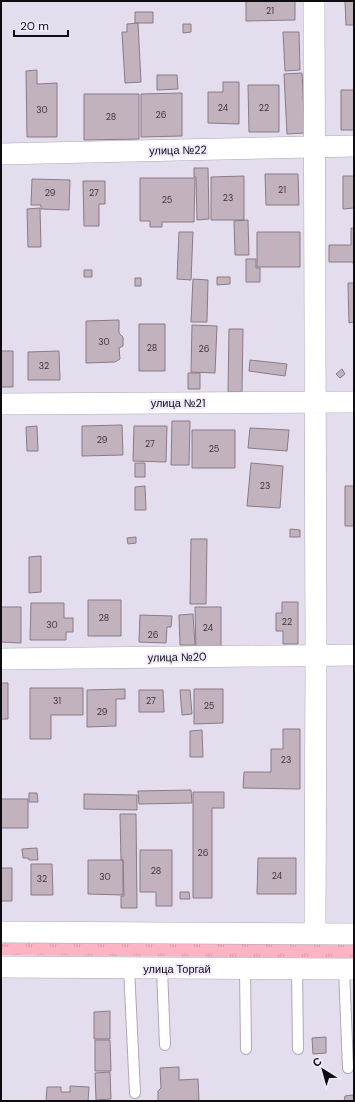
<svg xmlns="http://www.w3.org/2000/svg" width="355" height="1102" font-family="'DM Sans',sans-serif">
  <defs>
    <pattern id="grass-tufts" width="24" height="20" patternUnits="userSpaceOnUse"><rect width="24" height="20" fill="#fcb3c3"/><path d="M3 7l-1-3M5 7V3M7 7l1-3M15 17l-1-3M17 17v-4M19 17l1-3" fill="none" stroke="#d799a6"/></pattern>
  </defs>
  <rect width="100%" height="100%" fill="#e3ddee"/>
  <path fill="url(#grass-tufts)" d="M1,942H354V958L1,955Z"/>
  <path fill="#c1b2be" stroke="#8a7b86" d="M246,1H295V20L246,21Z
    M345,1H354V25H346Z
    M135,12H153V23H135Z
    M138,23L141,82L125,83L122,32H127V24Z
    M183,24H191V32L183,33Z
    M283,32H299L300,70L285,71Z
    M37,70V84L57,83V137H27L26,71Z
    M302,73L305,133L287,134L284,74Z
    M157,75H177L178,89L157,90Z
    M223,82H239V124L208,123V92H223Z
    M248,85H279V132H249Z
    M341,90H354V130H341Z
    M182,93V136L141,137V94Z
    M84,94H139V139L84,140Z
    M194,168H208L209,219L197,220L196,177H194Z
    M265,174H298L299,205H266Z
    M244,176V220H211V177Z
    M343,176H354V208L343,209Z
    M140,178H195L194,222H162V227H150V221H140Z
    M32,179L70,180L69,210L41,209V205H31Z
    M83,181H105V204H99V226H84Z
    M40,208L41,247H28L27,209Z
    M248,220L249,255H235L234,221Z
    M351,228H354V268L353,262H329V245H351Z
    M179,232H193L191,280L177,279Z
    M257,232H300V267H257Z
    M246,259H256V268H260V282H246Z
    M84,270H92V277H84Z
    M217,277H230V284L217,285Z
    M135,278H141V286H135Z
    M193,279L208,280L207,322H191Z
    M348,283H354V322L349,323Z
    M119,320V333L123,337V346L119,348L120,359L115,362L86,363V321Z
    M139,324H165V371H139Z
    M192,325L217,326L215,373L191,372Z
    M229,329H243L242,392H228Z
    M1,351H13V387H1Z
    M59,351L60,380H28V352Z
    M250,360L287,364L285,376L249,371Z
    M342,369L345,374L340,378L336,374Z
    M188,373H200V389H188Z
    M172,421H190L189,465H171Z
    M122,425L123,455L82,456V426Z
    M37,426L38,451H27L26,427Z
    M134,426H167L166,462L133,461Z
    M250,428L289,430L287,451L248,448Z
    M192,430H235V468H192Z
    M135,463H145V477H135Z
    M251,463L283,466L280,508L247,506Z
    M145,486L146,510H135V487Z
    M345,486H354V526H345Z
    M290,529L300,530V537H290Z
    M136,537V543L128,544L127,538Z
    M191,539H207L206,604H190Z
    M41,556V592L29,593V557Z
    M88,600H121V636H88Z
    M282,602H298V644H283V631H276V613H282Z
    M31,603H64V618H73V632H66V640H30Z
    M1,607H21V643L1,642Z
    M195,607H221V649L196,650Z
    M193,614L195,645H180L179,615Z
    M140,615L172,616L171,627H167L166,643L139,642Z
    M1,683H8V719H1Z
    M30,688H83V715H51V739H30Z
    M125,689V699H116V726L87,727V690Z
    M194,689H223V723L194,724Z
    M139,690H163L164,712H139Z
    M180,690H190L192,714L182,715Z
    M283,729H300V789L243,788L244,772H271V749H283Z
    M202,730L203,757H190V731Z
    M191,790L192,803L139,804L138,791Z
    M193,792H224V808H212V898H193Z
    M29,793H37L38,802H29Z
    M84,794L137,795V810L84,809Z
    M1,799H28V828H1Z
    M120,814H136L137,908H121V896H124L123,860H121Z
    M37,848L38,860H29L28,858H23L22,849Z
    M140,850H172V906H156V892H140Z
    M258,858H296V894H257Z
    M88,860H123V895L88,894Z
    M31,864H52L53,895H31Z
    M1,868H12V901H1Z
    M180,892H189L190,899H180Z
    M110,1011V1039H94V1012Z
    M326,1037V1053L313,1054L312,1038Z
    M95,1040H110L111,1071H95Z
    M179,1067V1080L198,1079L199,1101H158V1091L161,1088L160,1068Z
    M110,1072L111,1099L96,1100L95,1073Z
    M70,1086L89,1087L88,1101H46L47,1087H61V1092H70Z
    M353,1095L354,1101H344L345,1096Z"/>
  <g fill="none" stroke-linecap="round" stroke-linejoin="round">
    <g stroke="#aea8b8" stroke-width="12">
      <path id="lane" d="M129,968L135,1093
        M162,969L165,1045
        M245,969L246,1049
        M297,969L298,1049
        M344,969L348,1068"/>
    </g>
    <g stroke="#aea8b8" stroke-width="22">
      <path id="street" d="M314,1L316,654L315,933
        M1,154L354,146
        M1,404L354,402
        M1,659L354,655
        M1,932L354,934
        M1,967L354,969"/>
    </g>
    <use href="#lane" stroke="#fff" stroke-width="10"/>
    <use href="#street" stroke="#fff" stroke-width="21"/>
  </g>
  <g text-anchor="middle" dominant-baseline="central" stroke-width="4" stroke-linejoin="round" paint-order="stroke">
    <g font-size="9" fill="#3b353c">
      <text x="270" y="11">21</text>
      <text x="223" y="108">24</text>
      <text x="264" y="108">22</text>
      <text x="42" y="110">30</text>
      <text x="161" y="115">26</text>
      <text x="111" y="117">28</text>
      <text x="282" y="190">21</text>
      <text x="50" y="193">29</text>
      <text x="94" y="193">27</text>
      <text x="228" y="198">23</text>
      <text x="167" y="200">25</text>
      <text x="104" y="342">30</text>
      <text x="152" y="348">28</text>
      <text x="204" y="349">26</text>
      <text x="44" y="366">32</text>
      <text x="102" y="440">29</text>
      <text x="150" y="444">27</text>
      <text x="214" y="449">25</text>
      <text x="265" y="486">23</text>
      <text x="104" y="618">28</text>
      <text x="287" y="622">22</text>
      <text x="52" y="625">30</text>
      <text x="208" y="628">24</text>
      <text x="153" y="635">26</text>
      <text x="57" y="701">31</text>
      <text x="151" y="701">27</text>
      <text x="209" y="706">25</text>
      <text x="102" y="712">29</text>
      <text x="286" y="760">23</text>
      <text x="203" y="853">26</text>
      <text x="156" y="871">28</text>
      <text x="277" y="876">24</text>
      <text x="105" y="877">30</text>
      <text x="42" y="879">32</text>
    </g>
    <g font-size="11" fill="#0e0b11" stroke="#f1eafc">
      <text transform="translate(178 150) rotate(-1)">улица №22</text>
      <text x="178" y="403">улица №21</text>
      <text transform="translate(177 657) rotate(-1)">улица №20</text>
      <text x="177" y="969">улица Торгай</text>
    </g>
  </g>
  <rect width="355" height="1102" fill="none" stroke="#0e0b11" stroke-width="4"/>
  <g transform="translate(323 1070) rotate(323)" stroke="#f1eafc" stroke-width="3" paint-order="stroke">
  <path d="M0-3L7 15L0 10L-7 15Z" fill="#0e0b11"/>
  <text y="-6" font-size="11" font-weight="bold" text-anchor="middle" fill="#0e0b11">С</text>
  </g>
  <path d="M14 30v6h54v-6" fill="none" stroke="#0e0b11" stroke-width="2"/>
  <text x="20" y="30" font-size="12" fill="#0e0b11" stroke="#f1eafc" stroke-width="3" paint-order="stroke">20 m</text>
</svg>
